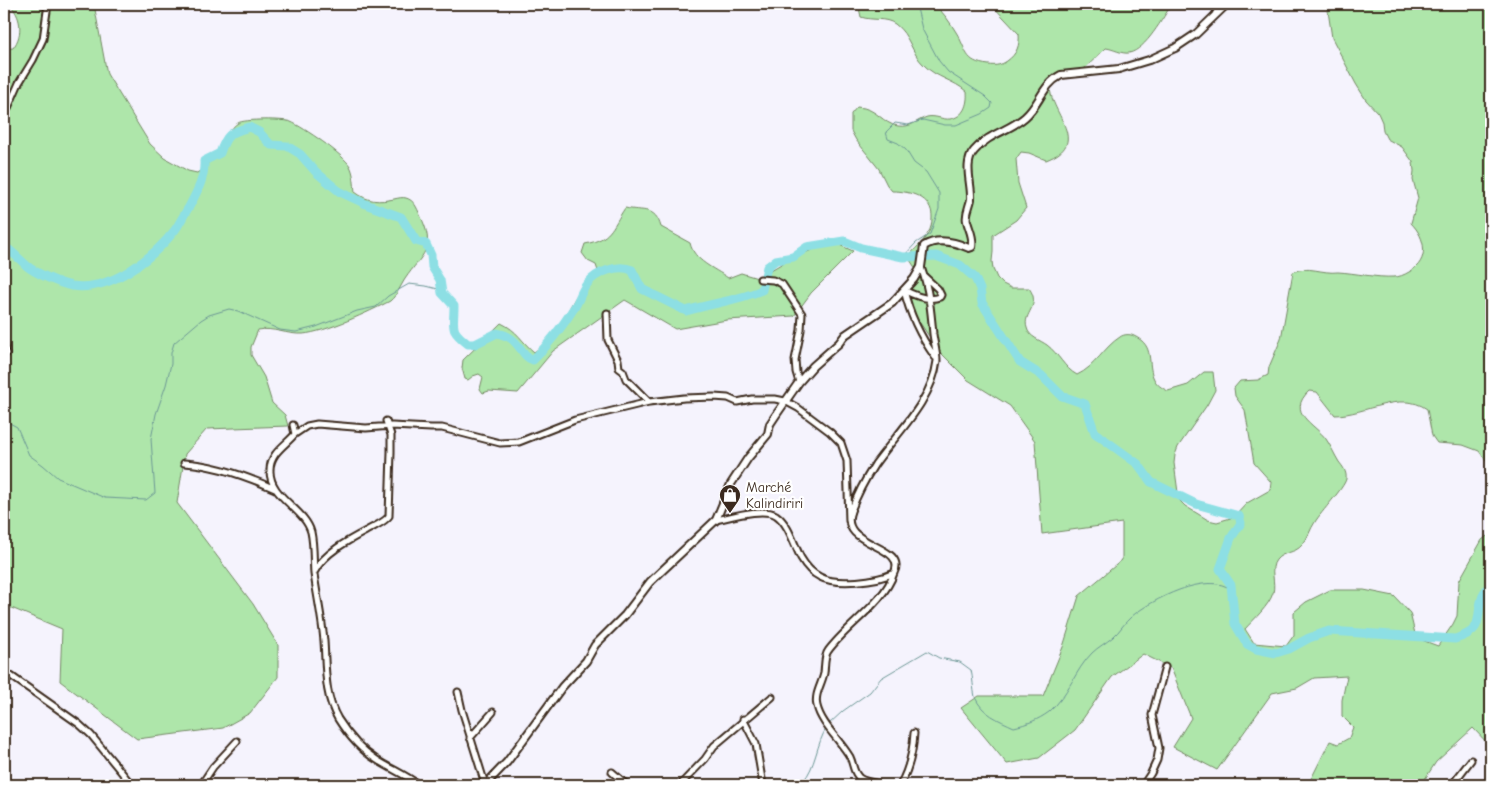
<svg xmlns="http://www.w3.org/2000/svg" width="1495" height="789" font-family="'Comic Neue',sans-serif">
  <rect width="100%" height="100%" fill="#f5f3fd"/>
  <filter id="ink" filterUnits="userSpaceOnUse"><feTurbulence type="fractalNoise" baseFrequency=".02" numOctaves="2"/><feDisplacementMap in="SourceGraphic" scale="10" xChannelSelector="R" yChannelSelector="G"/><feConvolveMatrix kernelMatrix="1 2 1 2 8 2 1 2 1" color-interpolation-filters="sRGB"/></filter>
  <g filter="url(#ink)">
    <path fill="#aee6aa" stroke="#748864" d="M9,4H94L107,74L150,144L165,158L188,171L197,173C207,166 215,156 222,145C227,137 230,128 238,123C243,119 285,119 291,122C303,127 344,155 350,166C354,173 354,184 355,192C368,202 379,202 394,199C398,198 403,197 406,198C414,200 417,208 420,215C437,249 422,254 405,279C400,287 397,295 390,301C369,312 326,332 303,334C287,335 273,327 258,330L251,347V355L264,377L272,403L285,415L288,426L207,429L185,454L177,503L253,604L278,645V677L250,713L223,728L137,739L60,681L62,629L9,607L4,609V49L13,48C24,34 21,15 9,4Z
      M863,4H934C943,12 950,22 956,32C968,51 963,62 989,65C996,66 1001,65 1007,61C1017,54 1020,45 1019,34L991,4H1172C1163,17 1146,50 1129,53C1121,54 1114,49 1106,48L1082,71L1056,79L1050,87C1051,115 1091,143 1046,160L1029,153L1021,152L1016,159L1018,183L1026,208L1016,220L993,235V252L992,261L993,269L997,278L1003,284L1011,288H1029C1042,306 1022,313 1027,328C1029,337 1040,340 1047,345C1059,354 1064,368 1077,375C1095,367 1104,347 1120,337C1124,334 1130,334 1134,336C1156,346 1146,363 1154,379C1157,385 1162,388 1168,391L1188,385L1204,372H1213L1215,390L1207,405L1178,447L1175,455L1174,463L1179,500L1185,506L1208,520L1217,522L1234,517L1247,503L1270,490L1271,482L1254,463L1245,410L1235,396L1234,388L1240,381L1258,380L1268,375L1269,367L1281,339L1293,272C1308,265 1322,274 1338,272C1356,273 1376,278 1394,277C1399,277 1404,275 1409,272C1430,261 1426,238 1411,223L1418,198L1413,180L1414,171L1413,162L1402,147L1387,139L1383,131L1382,122L1378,113L1366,100L1356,84L1332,38L1327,4H1491V468L1479,451L1463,445L1437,443L1432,436L1427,409C1400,390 1365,415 1335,415L1317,392L1309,391C1286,413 1314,423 1326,439C1331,446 1334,454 1339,462C1343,467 1347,472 1346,479C1344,488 1321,512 1315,522C1310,529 1308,539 1302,545C1295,554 1283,551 1276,560C1269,569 1276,582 1273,593C1269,606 1254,619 1245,629L1254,643L1286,646L1294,635V612L1306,602L1330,590H1364L1394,596L1410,613L1416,638L1438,646L1453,624L1457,616L1459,581L1482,540L1491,533V747L1473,728L1436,762L1421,785H1308L1330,741L1338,744L1349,738L1353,727L1342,716V700L1347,676L1314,678L1297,688L1272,693L1217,770L1173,747L1191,718L1171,668L1143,654L1112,677L1075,730L1039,758L1007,764L961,708L979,696H1043L1063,647L1079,596L1122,560V523L1042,534L1035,441L1010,406L968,380L940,352L900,294L916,276V269L908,257C914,249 923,243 928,233C931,229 932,223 932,218C933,197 910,191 892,191L887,185L879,169L856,140L851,131V114L857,107C878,108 882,124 898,126C911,128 917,120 927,117C935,115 943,120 950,119C964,117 968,104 967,92C954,80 936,78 924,65C911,53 910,35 895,24C885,17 872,21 861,17L859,8Z
      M625,208C644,212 655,206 661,227L690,243C694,261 714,268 728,278L741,273L764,280L771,270L788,260L819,247L837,244L853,251L811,293L794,316L727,320L675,329L625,300L553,351L518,393L489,391L483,393L480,389L483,377L479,374L473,376L468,380L465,379L462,368L463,360L501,323C518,331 521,341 534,352C557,337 567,310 581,288C585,282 593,277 598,271L596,265L588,261L582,253L585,244C611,239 611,229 625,208Z"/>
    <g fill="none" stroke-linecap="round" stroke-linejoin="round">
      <path stroke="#6c9795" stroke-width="1" d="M903,257L916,243L930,234L939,209V193L926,172L914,163L906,150L898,143L888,139L886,132L895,123L908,125L923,120L945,125H956L982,114L991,108L992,103L985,96L948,72L939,61L922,29L916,4
        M4,420L17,427L29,455L43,465L58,478L105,498L146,500L155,493L151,439L156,414L166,385L171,364V353L174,343L201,320L209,315L229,309L238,311L280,330L296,332L316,327L357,311L376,307L388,296L409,284L426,286L442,290
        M829,724L843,711L870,692L881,678L927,651L939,658L960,662L971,670C973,678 973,689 975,697C982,714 999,720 1014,727C1027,724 1038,720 1049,712C1068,696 1075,670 1092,653C1098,647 1106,643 1113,637C1120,631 1124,623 1131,617C1151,600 1208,570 1232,590
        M804,785L803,781C816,767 816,744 827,727"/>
      <path stroke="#8ddfe4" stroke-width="9" d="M4,246C13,252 19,259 27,266C35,273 61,284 72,286C110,292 153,258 175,230C180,223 184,214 189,207C197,192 205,178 204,161L220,153C227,133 230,133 249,127L259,132L271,145L287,146L300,154L316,172L340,192L368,205L401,217L416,241L426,244L431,255L432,267L440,280L442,293L454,306C454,329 449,329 468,344H475L497,333C504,335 510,336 515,342C522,349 524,357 533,360C548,345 562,327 574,308C579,301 581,291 587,284C596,272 618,264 632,270L642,289L686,311C711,303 737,301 762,290L767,267L776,260L793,257L807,247L844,241L861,248L903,257L936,256L960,265L975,278L980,289L982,303L1020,362L1041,375L1062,396L1085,404L1095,433L1138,464L1151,482L1196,504L1239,516L1241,523L1231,538L1220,569L1231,585L1235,624L1247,644L1256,649L1276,653L1289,649L1309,638L1329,631L1455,639C1488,629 1473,617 1484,593C1486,590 1489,587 1491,584"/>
      <g stroke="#3b2a1e" stroke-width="9">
        <path id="minor" d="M1215,15L1220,4
          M4,117L19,83L33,60L43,39L48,4
          M760,279L773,280L782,284L802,314L801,330L795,360L796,372L799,382
          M904,290C910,316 920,336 935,357
          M904,290C915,296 929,301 940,297L941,295L938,289L925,277
          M607,313L608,340L618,360L619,368L623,371L626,379L649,402
          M4,342L6,354L4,356
          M293,425L295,434C286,445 270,453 270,470C269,497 304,508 311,532C314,545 313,560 314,574C317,596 322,618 324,641C326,668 324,695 338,719C348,735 361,750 377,760C391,769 406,775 419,785
          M295,434L307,426L317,424L366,428L392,426L431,428H442L500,443L519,442L575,420L649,402L684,398L714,397L728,398L737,402L752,399H775L785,401L798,408L830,432L841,443L847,461L849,521
          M184,463C216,465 246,476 275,489
          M716,520C731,517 763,507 776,515C789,524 794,545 801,558C805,565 812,573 820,577C837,586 877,581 894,573C909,544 837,547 851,511C857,495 866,478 875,464C898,432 932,401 937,361C937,352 934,343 933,334C931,311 929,289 921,267
          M315,571C324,553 349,540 366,531C374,526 384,523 389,516L391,452V435L386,421
          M4,671L79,724L91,735L132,785
          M458,692L462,710L485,784
          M743,719L756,744L763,785
          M470,738L493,712
          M612,772L627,785
          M201,785L213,767L237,741
          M680,785L705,759L714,746L772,697
          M880,785C874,781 861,783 857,775C853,770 853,763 850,757C841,741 821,724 817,706C814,694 822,684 824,673C825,666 824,656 828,651C847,625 884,603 894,573
          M900,785C909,769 913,752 914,733
          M1143,785L1151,773L1157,760L1159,748L1152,715L1165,667
          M1452,785L1471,760"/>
      </g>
      <g stroke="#3b2a1e" stroke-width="10">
        <path id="tertiary" d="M485,785L507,762L562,687L586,661L595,645L625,615L650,582L716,520L731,484L748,458L768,434L770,424L776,415L799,382L813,366L839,343L845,335L892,303L914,279L921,267L924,246C938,237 955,242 969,248L972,247C974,237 969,230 967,221C965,214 970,206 971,199C972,184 963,164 974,151C989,133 1009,131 1025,117C1040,104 1042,85 1061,75L1119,69L1149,60L1175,48L1196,34L1227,4"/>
      </g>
      <use href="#minor" stroke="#fff" stroke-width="5"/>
      <use href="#tertiary" stroke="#fff" stroke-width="6"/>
    </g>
  </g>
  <defs>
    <g id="shop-pin" transform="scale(1.125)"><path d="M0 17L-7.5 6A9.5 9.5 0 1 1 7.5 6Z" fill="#3b2a1e" stroke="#fff"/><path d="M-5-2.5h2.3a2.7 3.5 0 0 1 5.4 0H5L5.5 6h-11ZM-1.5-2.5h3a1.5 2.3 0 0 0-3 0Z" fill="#fff"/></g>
  </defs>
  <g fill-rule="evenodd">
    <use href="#shop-pin" x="730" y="495"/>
  </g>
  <g text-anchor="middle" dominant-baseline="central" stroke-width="4.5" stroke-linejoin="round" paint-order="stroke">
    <g font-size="14" fill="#3b2a1e" stroke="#fff" text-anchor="start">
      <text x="746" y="487">Marché<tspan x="746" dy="16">Kalindiriri</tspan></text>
    </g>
  </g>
  <rect width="1495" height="789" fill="none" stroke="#fff" stroke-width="20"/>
  <rect x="10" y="10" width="1475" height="769" fill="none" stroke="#3b2a1e" stroke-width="2" filter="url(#ink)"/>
</svg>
